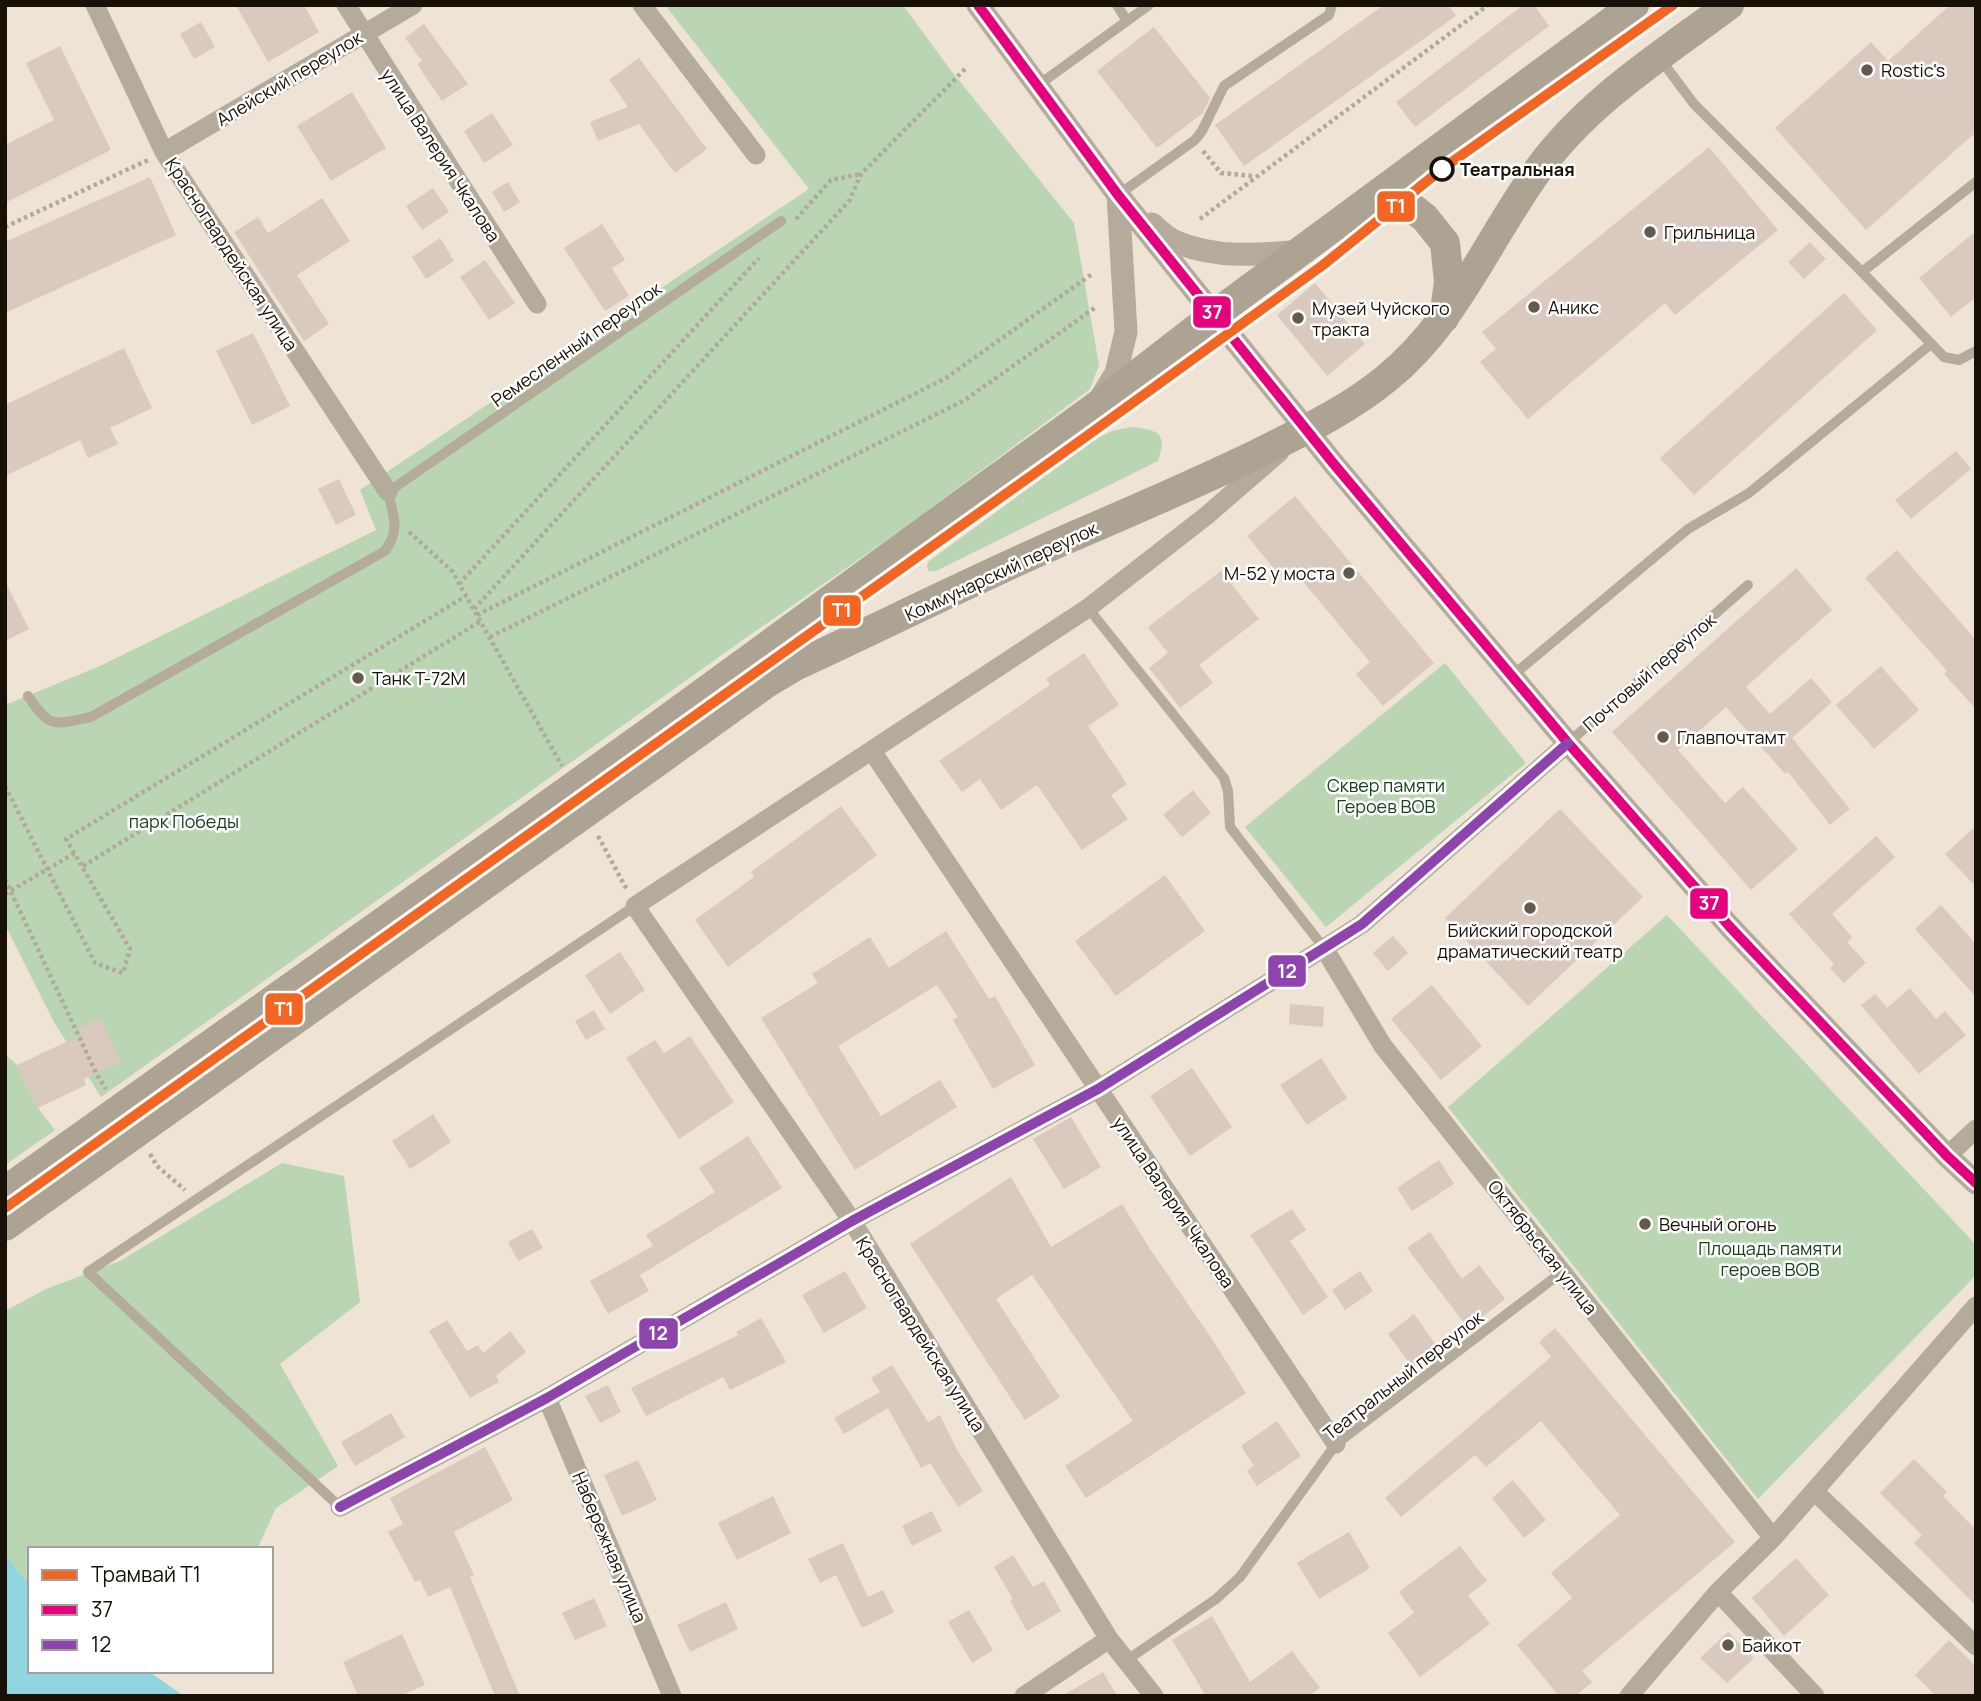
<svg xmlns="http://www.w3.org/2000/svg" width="1981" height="1701" font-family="Manrope,sans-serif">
  <rect width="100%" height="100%" fill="#eee3d4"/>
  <path fill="#bad5b1" d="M665,5H903L949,68L1074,223L1099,365L1090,389L911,523L740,642L101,1097L54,1022L5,925V705L100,666L376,530L360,490L809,189Z
    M1132,427C1158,430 1168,433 1158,461L936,571H929L927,567L928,562L1096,439L1112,431Z
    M1445,663L1526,763L1326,927L1245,827Z
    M1667,915L1976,1245V1275L1758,1499L1448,1107Z
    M5,1054L17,1065L38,1108L55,1130L5,1165Z
    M282,1163L344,1176L360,1302L280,1364L338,1466L276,1508L257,1549H30V1586L5,1554V1311L46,1289L120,1261Z"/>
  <path fill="#90d6e1" d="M5,1554L30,1586V1671L151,1673L184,1696H5Z"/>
  <path fill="#dac9be" d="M236,5H304L319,32L268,62Z
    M1384,5H1448L1456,16L1244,166L1215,125Z
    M1523,5H1534L1549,26L1415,127L1396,102Z
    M1950,5H1976V132L1866,230L1775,128L1871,42L1888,61Z
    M201,22L215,47L194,59L180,34Z
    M424,24L468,84L442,101L417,64L422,61L405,38Z
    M1154,27L1210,98L1203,113L1157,148L1097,71Z
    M60,46L111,150L5,203V145L54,120L26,63Z
    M639,58L707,149L675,173L639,124L598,141L590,122L628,107L609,80Z
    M352,92L386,148L331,181L297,126Z
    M492,113L513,145L484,163L464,131Z
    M1709,147L1778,230L1675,315L1665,303L1528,419L1480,362L1496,349L1482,332Z
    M150,177L176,235L5,313V242Z
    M508,182L520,202L504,212L492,192Z
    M433,188L449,212L422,230L406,206Z
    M322,198L350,241L297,275L329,324L304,341L234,232L258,217L268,233Z
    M602,224L625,260L612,268L629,296L605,311L564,248Z
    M1976,231V297L1951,317L1919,278Z
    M440,238L454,261L426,279L412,257Z
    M1810,242L1826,259L1804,279L1788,262Z
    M485,260L515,303L489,320L460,277Z
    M1315,283L1365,344L1327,376L1277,315Z
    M1844,293L1877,330L1694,495L1660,458Z
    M253,333L290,406L252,425L216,351Z
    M124,348L152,408L110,428L118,444L88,458L80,440L5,476V405Z
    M1956,451L1971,469L1911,519L1895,500Z
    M339,479L356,515L336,525L318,489Z
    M1295,496L1434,663L1383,706L1356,674L1370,662L1291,567L1280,576L1247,536Z
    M1897,550L1976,640V709L1944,674L1947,671L1865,578Z
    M1796,568L1832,610L1746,687L1770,714L1811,678L1832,702L1792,738L1850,809L1830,825L1788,772L1785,774L1726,707L1678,750L1725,803L1743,787L1798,849L1751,890L1612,732Z
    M1221,571L1259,619L1199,665L1213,683L1180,708L1149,668L1168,653L1148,627Z
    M5,581L29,629L5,641Z
    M1084,653L1119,705L1088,726L1127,784L1111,795L1128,819L1082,850L1037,785L1001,810L980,779L962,792L939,761L1050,685L1046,679Z
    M1881,666L1919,710L1874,749L1836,705Z
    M1193,790L1211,813L1182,837L1163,815Z
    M841,806L877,855L728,967L695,920L754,877L751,872Z
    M1560,809L1643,897L1528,1006L1445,918Z
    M1976,826V887L1945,854Z
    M1876,836L1895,857L1832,914L1852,937L1847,942L1866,963L1844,983L1830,968L1834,964L1789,914Z
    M1165,875L1205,931L1116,996L1075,941Z
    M1941,905L1976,944V997L1915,929Z
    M946,931L989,999L995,996L1035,1065L993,1089L953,1020L958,1017L937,985L838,1046L881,1116L940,1080L957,1107L855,1170L761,1018L818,983L812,974L870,937L889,968Z
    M1393,936L1408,953L1388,971L1373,953Z
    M620,952L645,990L610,1014L585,975Z
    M1432,985L1482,1046L1441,1080L1391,1019Z
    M1910,988L1936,1019L1945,1011L1966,1035L1919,1074L1861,1005L1875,994L1887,1008Z
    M1290,1004L1324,1007L1323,1027L1289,1024Z
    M594,1010L605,1029L586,1040L575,1021Z
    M100,1018L121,1061L84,1079L86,1085L38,1108L17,1065L81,1035L78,1029Z
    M690,1036L734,1102L679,1139L626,1058L655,1040L664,1053Z
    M1321,1058L1347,1098L1307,1125L1280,1085Z
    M1192,1068L1232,1127L1190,1156L1150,1096Z
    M433,1114L451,1142L410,1169L392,1141Z
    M1071,1117L1101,1167L1064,1189L1033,1139Z
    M748,1136L782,1188L640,1275L649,1291L608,1314L590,1281L653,1246L646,1235L715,1192L699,1168Z
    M1439,1160L1454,1184L1412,1211L1397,1188Z
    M1011,1177L1051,1247L1122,1204L1150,1249L1210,1336L1246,1393L1086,1498L1065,1466L1133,1421L1032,1275L996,1299L1060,1397L1025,1420L910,1244Z
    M1292,1209L1306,1230L1290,1241L1328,1297L1303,1315L1250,1235Z
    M532,1229L543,1248L518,1261L508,1242Z
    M1430,1232L1462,1279L1479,1265L1505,1299L1468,1328L1407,1248Z
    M845,1271L867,1308L824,1333L802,1295Z
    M1360,1271L1373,1291L1345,1310L1332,1290Z
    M1414,1314L1439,1349L1413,1368L1388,1334Z
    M761,1318L786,1362L730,1390L723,1377L646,1416L631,1388L738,1335L736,1332Z
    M447,1320L467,1351L478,1345L483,1353L510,1331L526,1352L496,1376L499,1382L470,1398L429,1331Z
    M1555,1328L1735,1542L1582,1671L1592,1682L1576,1696H1559L1517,1645L1572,1598L1551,1573L1620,1515L1541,1421L1486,1467L1475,1455L1401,1517L1385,1498L1551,1357L1539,1342Z
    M892,1365L928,1422L940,1415L956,1448L983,1491L958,1507L930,1463L921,1468L888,1408L844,1434L834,1418L880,1392L871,1378Z
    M608,1385L621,1412L600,1423L585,1396Z
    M391,1413L405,1437L355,1466L341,1442Z
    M1277,1421L1301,1456L1257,1486L1247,1471L1254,1466L1241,1446Z
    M485,1447L513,1500L454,1532L474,1575L470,1577L520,1696H495L450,1587L428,1597L420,1580L415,1582L388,1532L403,1524L390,1498Z
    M1914,1459L1947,1492L1943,1496L1976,1530V1606L1914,1543L1922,1535L1880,1493Z
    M638,1460L657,1500L622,1516L604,1475Z
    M1513,1480L1546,1520L1524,1538L1492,1498Z
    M773,1496L791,1533L737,1560L718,1523Z
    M932,1511L942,1531L912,1546L902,1526Z
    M1349,1532L1370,1568L1319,1599L1297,1563Z
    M843,1543L868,1597L883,1590L894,1612L862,1628L836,1575L820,1583L808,1559Z
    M1460,1546L1487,1581L1468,1595L1490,1624L1420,1677L1388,1633L1414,1613L1399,1592Z
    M1013,1555L1033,1587L1044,1581L1061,1611L1027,1631L1010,1601L1013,1599L994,1567Z
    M1796,1558L1829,1595L1784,1636L1752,1598Z
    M594,1598L607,1626L575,1640L562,1613Z
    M726,1602L738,1629L690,1652L677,1625Z
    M969,1610L993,1650L972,1663L948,1622Z
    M1212,1616L1250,1682L1292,1651L1320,1688L1309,1696H1206L1172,1640Z
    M1728,1632L1754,1658L1727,1683L1700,1658Z
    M402,1634L425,1685L400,1696H358L343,1662Z
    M1949,1640L1976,1666V1696H1936L1915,1675Z
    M1103,1672L1117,1696H1062Z"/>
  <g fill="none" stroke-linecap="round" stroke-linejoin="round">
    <path stroke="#b2a99d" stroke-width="4.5" stroke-dasharray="3.5 3.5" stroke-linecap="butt" d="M1203,151L1221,173L1253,176
      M796,219L831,180L861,174
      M1200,219L1488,5
      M5,227L148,160
      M409,532L452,571L562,766
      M459,584L759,258
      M474,609L849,201L861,174L965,69
      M477,615L946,378L1092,274
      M490,637L965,400L1096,307
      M5,786L95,963L123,973L130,949L66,839L466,596
      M598,836L627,890
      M83,866L481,621
      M5,879L97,1075L106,1089
      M5,894L75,853
      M150,1154L157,1166L185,1190"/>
    <path stroke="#b5ab9b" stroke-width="10" d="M1117,5L1127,21
      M1661,60L1694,104L1862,272L1976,182
      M1037,86L1149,5
      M1118,195L1195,140L1202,131L1224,86L1329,15L1332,5
      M1862,272L1944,357L1959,360L1976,351
      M1088,608L1224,778L1228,791L1230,827L1324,948
      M1512,676L1688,529L1749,493L1931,344
      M28,696C50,729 54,725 91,717L385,551C401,529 393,516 388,492L781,221
      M1568,743L1748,585
      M340,1507L88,1272L635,906
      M1127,1660L1216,1599L1240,1577L1336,1444L1562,1272"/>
    <path stroke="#b5ab9b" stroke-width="19" d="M95,5L164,152L388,492
      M346,5L537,304
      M642,5L756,155
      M164,152L413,5
      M872,751L1336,1444
      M1324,948L1383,1046L1773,1538
      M1947,1156L1976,1129
      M547,1398L672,1696
      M1814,1491L1976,1646
      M340,1507L547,1398L852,1221L1098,1089L1324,948L1362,924L1568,743
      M1718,1592L1815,1696
      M1024,1696L1109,1639
      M1154,1696L1109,1639L852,1221L635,906L1088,608L1206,516L1280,452
      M1629,1696L1718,1592L1773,1538L1976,1306"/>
    <path stroke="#b5ab9b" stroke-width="23" d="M978,5L1118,195L1333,463L1568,743L1730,927L1947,1156L1976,1183
      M1152,224C1159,230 1166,237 1174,241C1214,259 1259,255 1301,251
      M1102,396L1116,373L1126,332L1118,195"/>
    <path stroke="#ada393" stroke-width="30" d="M1372,199L1410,206L1425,218L1445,243L1449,282L1444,318
      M637,741L1094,408L1214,315L1634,5
      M654,764L768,682L795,666C886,624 975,579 1067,539C1130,512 1193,485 1255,455C1301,432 1347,411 1387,378C1456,322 1487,240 1538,170C1588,101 1662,55 1729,5
      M193,1057L517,827
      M209,1081L533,850"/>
    <path stroke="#ada393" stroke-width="30" d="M517,827L637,741
      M533,850L654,764
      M5,1191L193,1057
      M5,1226L209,1081"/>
    <g stroke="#fff" stroke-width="16">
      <path id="bus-1" d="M978,5L1118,195L1333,463L1568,743L1730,927L1947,1156L1976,1183"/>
    </g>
    <g stroke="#fff" stroke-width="16">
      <path id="bus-2" d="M340,1507L547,1398L852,1221L1098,1089L1324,948L1362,924L1568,743"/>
    </g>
    <use href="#bus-1" stroke="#e5007d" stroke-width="10"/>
    <use href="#bus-2" stroke="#8e44ad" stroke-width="10"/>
    <g stroke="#fff" stroke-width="16">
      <path id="tram-1" d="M5,1208L1084,438L1323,265L1442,169L1673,5"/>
    </g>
    <use href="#tram-1" stroke="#f26522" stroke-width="10"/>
  </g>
  <g fill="#625a4f" stroke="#fff" stroke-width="2.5">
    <circle cx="1867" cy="70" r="7"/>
    <circle cx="1650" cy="232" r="7"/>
    <circle cx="1534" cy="307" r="7"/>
    <circle cx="1298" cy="318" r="7"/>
    <circle cx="1349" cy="573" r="7"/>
    <circle cx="358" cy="678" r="7"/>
    <circle cx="1663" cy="737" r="7"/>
    <circle cx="1530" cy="908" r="7"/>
    <circle cx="1645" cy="1224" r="7"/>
    <circle cx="1728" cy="1645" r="7"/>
  </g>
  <circle fill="#fff" stroke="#171107" stroke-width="3.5" cx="1442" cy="169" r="11"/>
  <g text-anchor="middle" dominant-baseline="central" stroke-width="5" stroke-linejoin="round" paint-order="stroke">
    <g font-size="18" fill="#171107" stroke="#fff" text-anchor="start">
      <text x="1881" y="70">Rostic's</text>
      <text x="1664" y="232">Грильница</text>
      <text x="1548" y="307">Аникс</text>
      <text x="1312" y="308">Музей Чуйского<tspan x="1312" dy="21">тракта</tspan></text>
      <text x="1335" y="573" text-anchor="end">М-52 у моста</text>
      <text x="372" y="678">Танк Т-72М</text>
      <text x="1677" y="737">Главпочтамт</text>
      <text x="1530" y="930" text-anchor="middle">Бийский городской<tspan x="1530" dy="21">драматический театр</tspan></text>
      <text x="1659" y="1224">Вечный огонь</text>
      <text x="1742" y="1645">Байкот</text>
    </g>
    <g font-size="18" fill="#171107" stroke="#fff">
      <text transform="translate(289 78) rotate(-31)">Алейский переулок</text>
      <text transform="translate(441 155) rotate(57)">улица Валерия Чкалова</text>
      <text transform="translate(232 254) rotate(57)">Красногвардейская улица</text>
      <text transform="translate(576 344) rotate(-35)">Ремесленный переулок</text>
      <text transform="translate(1001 571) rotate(-25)">Коммунарский переулок</text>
      <text transform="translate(1649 672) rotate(-41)">Почтовый переулок</text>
      <text transform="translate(1174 1202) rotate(56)">улица Валерия Чкалова</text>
      <text transform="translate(1543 1247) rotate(52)">Октябрьская улица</text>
      <text transform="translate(921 1334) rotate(58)">Красногвардейская улица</text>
      <text transform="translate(1403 1375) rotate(-38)">Театральный переулок</text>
      <text transform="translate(610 1547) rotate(67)">Набережная улица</text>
    </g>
    <g font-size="18" font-weight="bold" fill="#171107" stroke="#fff" text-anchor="start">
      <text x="1460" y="169">Театральная</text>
    </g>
    <g font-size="18" fill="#16431e" stroke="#fff">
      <text x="1386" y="785">Сквер памяти<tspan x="1386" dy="21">Героев ВОВ</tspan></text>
      <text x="184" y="821">парк Победы</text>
      <text x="1770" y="1248">Площадь памяти<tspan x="1770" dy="21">героев ВОВ</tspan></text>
    </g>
  </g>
  <g stroke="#fff" stroke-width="2.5">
    <rect x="1376" y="190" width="40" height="33" rx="7" fill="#f26522"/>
    <rect x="1192" y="295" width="40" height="34" rx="7" fill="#e5007d"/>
    <rect x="822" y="594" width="40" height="33" rx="7" fill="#f26522"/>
    <rect x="1689" y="887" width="40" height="33" rx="7" fill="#e5007d"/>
    <rect x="1267" y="954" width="40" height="34" rx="7" fill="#8e44ad"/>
    <rect x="264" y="992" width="40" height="34" rx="7" fill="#f26522"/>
    <rect x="638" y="1317" width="41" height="33" rx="7" fill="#8e44ad"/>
  </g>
  <g font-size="19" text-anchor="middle" font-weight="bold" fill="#fff">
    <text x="1396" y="213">T1</text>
    <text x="1212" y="319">37</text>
    <text x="842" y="617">T1</text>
    <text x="1709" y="910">37</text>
    <text x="1287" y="978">12</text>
    <text x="284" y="1016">T1</text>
    <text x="658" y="1340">12</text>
  </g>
  <rect width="1981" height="1701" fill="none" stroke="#171107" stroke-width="14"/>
  <rect x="28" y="1547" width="245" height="126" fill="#ffffff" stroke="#a2a09c" stroke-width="2"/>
  <rect x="42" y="1570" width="35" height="10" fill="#f26522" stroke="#a2a09c" stroke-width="2"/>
  <text x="91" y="1582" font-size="21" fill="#171107">Трамвай T1</text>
  <rect x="42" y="1605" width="35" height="10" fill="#e5007d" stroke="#a2a09c" stroke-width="2"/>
  <text x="91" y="1617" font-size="21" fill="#171107">37</text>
  <rect x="42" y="1640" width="35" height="10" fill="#8e44ad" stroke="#a2a09c" stroke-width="2"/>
  <text x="91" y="1652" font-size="21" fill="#171107">12</text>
</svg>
